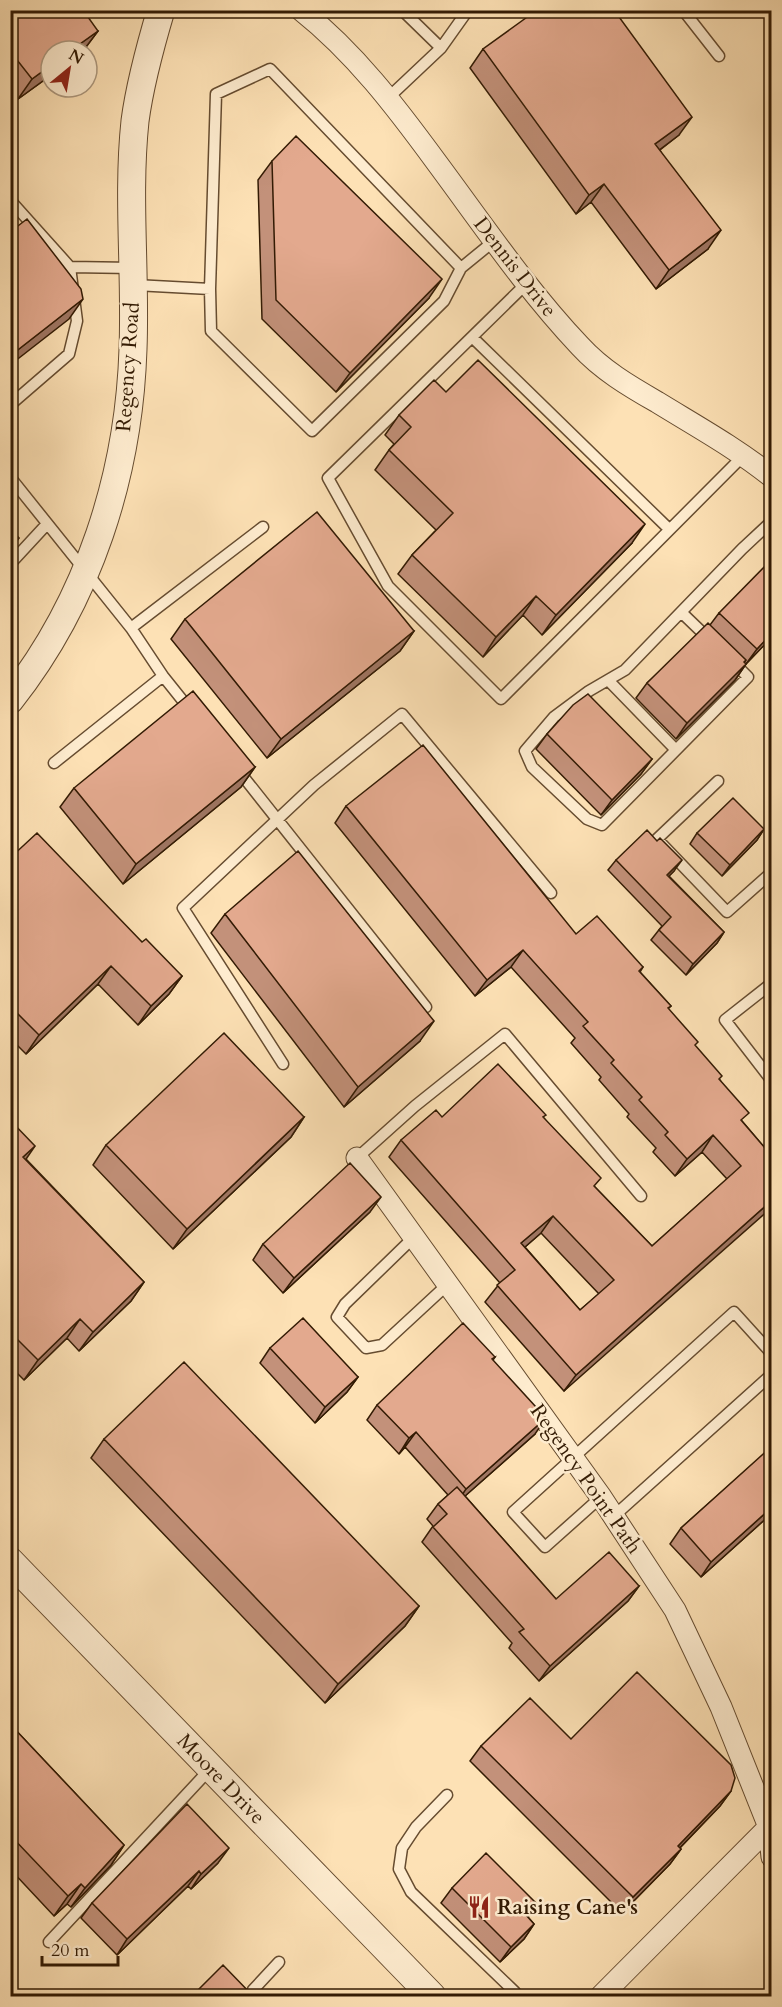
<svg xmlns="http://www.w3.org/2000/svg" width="782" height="2007" font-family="Cardo,serif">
  <rect width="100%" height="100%" fill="#fde1b5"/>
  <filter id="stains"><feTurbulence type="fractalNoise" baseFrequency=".00333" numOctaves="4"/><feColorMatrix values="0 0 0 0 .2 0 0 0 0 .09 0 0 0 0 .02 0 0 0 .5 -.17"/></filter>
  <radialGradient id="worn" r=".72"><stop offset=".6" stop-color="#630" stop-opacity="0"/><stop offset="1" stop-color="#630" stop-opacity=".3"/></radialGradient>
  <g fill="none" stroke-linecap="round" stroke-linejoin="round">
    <g stroke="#664c30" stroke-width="13">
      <path id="service" d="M402,10L441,48
        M683,10L719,56
        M388,98L441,48L468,10
        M10,200L70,267L133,268
        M461,268L444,301L312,431L211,331L210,289L216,94L270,69L461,268L494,241
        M527,283L328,478L388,586L501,699L744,455
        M135,285L210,289
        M472,337L669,529
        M10,405L69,354L77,321L70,267
        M10,477L131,628L163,676L191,711
        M10,564L47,524
        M681,612L709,639
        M131,628L263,527
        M731,660L748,677L602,825L587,819L532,767L525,751L554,717L589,691L625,670L742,549L772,521
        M608,680L676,750
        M54,763L163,676
        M238,770L426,1007
        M718,781L657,839L727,912L772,872
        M772,983L725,1020L772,1081
        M283,1064L183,908L314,785L402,714L551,893
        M357,1158L415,1106L505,1034L641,1196
        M414,1237L345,1304L337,1317L366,1348L382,1345L448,1284
        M601,1497L545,1547L513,1512L734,1312L772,1354
        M614,1516L772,1374
        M447,1795L416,1827L402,1848L399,1869L411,1892L515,1992
        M49,1942L211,1768
        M251,1996L253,1990L279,1962"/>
    </g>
    <g stroke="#664c30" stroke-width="23">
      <path id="minor" d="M301,10C355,53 396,107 437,163C483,225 527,290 580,346C602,370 629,386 657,402C696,426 736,448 772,477
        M357,1158L601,1497L675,1610L721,1707L769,1827
        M772,1828L769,1827L772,1857
        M601,1996L772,1824"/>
    </g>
    <g stroke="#664c30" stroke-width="29">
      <path id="tertiary" d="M10,700C89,600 129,475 133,349C136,273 127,197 135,121C140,83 150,47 161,10
        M10,1561L432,1996"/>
    </g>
    <use href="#service" stroke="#feeccf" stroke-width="10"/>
    <use href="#minor" stroke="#feeccf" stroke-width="21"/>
    <use href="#tertiary" stroke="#feeccf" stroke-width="27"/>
  </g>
  <path fill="#c3917a" stroke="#331b04" stroke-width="1.5" fill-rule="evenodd" d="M10,10L98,31L83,51H51V75L18,99L10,89Z
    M483,49L679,135L660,150L708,249L656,289L591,202L576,214L470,68Z
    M272,161L429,298L336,392L262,319L258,180Z
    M446,392L632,543L542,635L523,615L483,657L398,574L412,555L436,530L375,470L389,450L394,444L385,435L399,415Z
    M719,613L771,638L746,664L735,680L676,739L636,698L647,683L710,625Z
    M185,619L414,631L400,651L267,758L171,639Z
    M771,721V731L767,727Z
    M547,734L652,759L641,774L601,815L536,749Z
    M255,767L241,787L123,884L60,807L74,788Z
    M346,806L576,934L643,967L640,972L671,1006L668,1009L720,1080L742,1121L771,1155L564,1391L485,1302L500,1283L389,1157L401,1140L442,1117L544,1118L595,1187L652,1246L727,1179L702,1152L675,1176L653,1152L656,1148L627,1117L629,1114L599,1080L601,1077L571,1043L575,1038L511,967L475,996L335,823ZM541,1233L599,1294L580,1310L525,1247Z
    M764,829L757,840L722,876L690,844L697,833Z
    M10,858L142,942L182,976L169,994L138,1025L98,984L26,1054L10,1038Z
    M616,860L674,871L669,876L724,932L717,943L686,975L651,940L662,926L608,870Z
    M225,914L420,1041L344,1107L211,933Z
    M771,1010V1023L767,1017Z
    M304,1117L291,1137L173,1249L93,1165L106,1145Z
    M10,1120L26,1159L144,1282L131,1301L79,1351L67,1338L24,1380L10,1366Z
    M370,1212L283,1293L253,1260L263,1244Z
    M270,1348L358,1377L347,1392L315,1423L260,1363Z
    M495,1357L493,1360L535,1434L465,1496L556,1599L639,1586L628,1601L539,1681L509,1648L512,1643L422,1542L433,1526L427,1519L438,1504L448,1495L405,1447L399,1454L367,1420L377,1405Z
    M104,1439L419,1606L405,1626L325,1703L91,1458Z
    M771,1443V1514L701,1577L670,1544L681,1528L770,1449L768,1447Z
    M10,1724L124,1845L111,1865L71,1907L67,1904L54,1916L10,1869Z
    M571,1739L731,1791L720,1806L680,1848L681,1849L670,1864L622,1913L470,1761L481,1746Z
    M218,1863L191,1889L188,1886L117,1955L81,1918L92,1903Z
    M452,1888L537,1904L528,1917L534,1924L524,1939L500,1962L441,1903Z
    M197,1991L253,1996H192Z"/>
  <path fill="#9f7663" stroke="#331b04" stroke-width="1.5" d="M98,31L83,51H70Z
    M51,65V75L18,99L32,79Z
    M692,117L679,135L642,163L655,144Z
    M604,184L591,202L576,214L589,195Z
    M721,230L708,249L656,289L669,270Z
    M442,279L429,298L336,392L350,373Z
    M83,299L69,319L10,365V356Z
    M645,524L632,543L542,635L556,615Z
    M19,538L10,551V546Z
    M536,596L523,615L483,657L496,637Z
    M414,631L400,651L267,758L281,739Z
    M771,634V638L746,664L757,649Z
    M746,660L736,674L746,664L735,680L676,739L687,723Z
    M652,759L641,774L601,815L612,800Z
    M255,767L241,787L123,884L136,864Z
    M764,829L757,840L722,876L730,865Z
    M682,860L674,871L660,885L667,875Z
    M724,932L717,943L686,975L693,964Z
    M523,950L511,967L475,996L487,980Z
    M111,966L98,984L26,1054L39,1035Z
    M182,976L169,994L138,1025L151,1006Z
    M434,1021L420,1041L344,1107L358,1087Z
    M304,1117L291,1137L173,1249L187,1229Z
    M713,1135L702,1152L675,1176L687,1159Z
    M35,1146L22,1165L23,1157Z
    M381,1197L370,1212L283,1293L294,1278Z
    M771,1201V1208L564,1391L576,1375Z
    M553,1216L541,1233L510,1260L521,1243Z
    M144,1282L131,1301L79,1351L93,1332Z
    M80,1319L67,1338L24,1380L38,1360Z
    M358,1377L347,1392L315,1423L325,1407Z
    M546,1418L535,1434L456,1504L466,1489Z
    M416,1432L405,1447L399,1454L409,1438Z
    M771,1508V1514L701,1577L711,1562Z
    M639,1586L628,1601L539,1681L550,1666Z
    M419,1606L405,1626L325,1703L338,1684Z
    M731,1791L720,1806L667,1861L678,1846Z
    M124,1845L111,1865L71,1907L85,1888Z
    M229,1848L218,1863L191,1889L201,1874Z
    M681,1849L670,1864L622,1913L633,1897Z
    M199,1871L188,1886L117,1955L127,1939Z
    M81,1884L67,1904L54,1916L68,1896Z
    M537,1904L526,1919V1915Z
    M534,1924L524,1939L500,1962L511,1947Z"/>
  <path fill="#e3a98e" stroke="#331b04" stroke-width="1.5" fill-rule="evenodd" d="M10,10H83L98,31L70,51H51V65L32,79L10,51Z
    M537,10H614L692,117L655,144L721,230L669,270L604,184L589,195L483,49Z
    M296,136L442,279L350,373L276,300L272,161Z
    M27,219L81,289L83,299L10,356V232Z
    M478,360L645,524L556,615L536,596L496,637L412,555L453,513L389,450L411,427L399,415L434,380L446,392Z
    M317,512L414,631L281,739L185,619Z
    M10,528L19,538L10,546Z
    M771,560V634L757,649L719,613Z
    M708,623L746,660L744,662L746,664L687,723L647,683Z
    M193,691L255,767L136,864L74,788Z
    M588,694L652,759L612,800L547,734L573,705Z
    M423,745L576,934L597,916L643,967L639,971L671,1006L668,1008L698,1042L695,1045L722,1076L719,1079L749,1113L741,1120L771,1155V1201L576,1375L497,1285L515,1270L401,1140L436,1110L442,1117L498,1064L546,1115L543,1117L601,1178L594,1186L652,1246L741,1166L713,1135L687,1159L665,1135L668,1132L639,1100L642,1097L611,1063L614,1060L583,1026L588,1022L523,950L487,980L346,806ZM553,1216L614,1280L580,1310L521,1243Z
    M733,798L764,829L730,865L697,833Z
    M647,830L657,841L660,838L682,860L667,875L724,932L693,964L659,930L671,917L616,860Z
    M37,833L142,942L146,939L182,976L151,1006L111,966L39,1035L10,1006V858Z
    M298,851L434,1021L358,1087L225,914Z
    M224,1033L304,1117L187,1229L106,1145Z
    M10,1120L35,1146L23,1157L144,1282L93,1332L80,1319L38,1360L10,1332Z
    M350,1163L381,1197L294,1278L263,1244Z
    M303,1318L358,1377L325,1407L270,1348Z
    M463,1323L495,1357L492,1359L546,1418L466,1489L416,1432L409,1438L377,1405Z
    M184,1362L419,1606L338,1684L104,1439Z
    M771,1447V1508L711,1562L681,1528Z
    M457,1487L556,1599L609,1552L639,1586L550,1666L519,1632L524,1629L433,1527L447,1514L438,1504Z
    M637,1672L731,1765L735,1778L731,1791L678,1846L681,1849L633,1897L481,1746L530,1698L571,1739Z
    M10,1710L14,1714L10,1717Z
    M10,1724L124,1845L85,1888L81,1884L68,1896L10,1835Z
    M187,1804L229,1848L201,1874L199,1871L127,1939L92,1903Z
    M486,1853L537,1904L526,1915L534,1924L511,1947L452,1888Z
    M223,1965L253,1996H202L197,1991Z"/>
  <defs>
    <g id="restaurant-bare" transform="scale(1.8)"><path d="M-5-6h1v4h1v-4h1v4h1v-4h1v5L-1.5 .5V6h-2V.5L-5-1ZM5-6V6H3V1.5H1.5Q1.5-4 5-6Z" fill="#8f2418" stroke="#feeccf" stroke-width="2.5" paint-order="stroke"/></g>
  </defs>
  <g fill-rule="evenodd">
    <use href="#restaurant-bare" x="479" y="1907"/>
  </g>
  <g text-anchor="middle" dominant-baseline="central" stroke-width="5" stroke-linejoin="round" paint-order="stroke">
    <g font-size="21" fill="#331b04" stroke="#feeccf">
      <text transform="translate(515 267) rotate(52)">Dennis Drive</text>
      <text transform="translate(128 367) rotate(-86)">Regency Road</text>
      <text transform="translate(586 1479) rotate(55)">Regency Point Path</text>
      <text transform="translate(221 1779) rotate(46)">Moore Drive</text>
    </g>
    <g font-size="21" font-weight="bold" fill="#331b04" stroke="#feeccf" text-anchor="start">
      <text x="497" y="1907">Raising Cane's</text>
    </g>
  </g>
  <rect width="782" height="2007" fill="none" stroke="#fde1b5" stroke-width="36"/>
  <rect x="12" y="12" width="758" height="1983" fill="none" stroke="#331b04" stroke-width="3"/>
  <rect x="18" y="18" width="746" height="1971" fill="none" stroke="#331b04" stroke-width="1.5"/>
  <g transform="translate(69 69) rotate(30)"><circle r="28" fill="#feeccf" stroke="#ad987e" stroke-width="1.5"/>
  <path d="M0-4.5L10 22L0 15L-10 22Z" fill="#8f2418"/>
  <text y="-9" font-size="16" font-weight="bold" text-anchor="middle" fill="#331b04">N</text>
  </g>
  <path d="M42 1956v9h76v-9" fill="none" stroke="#331b04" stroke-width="3"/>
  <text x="51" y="1956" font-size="18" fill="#331b04" stroke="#feeccf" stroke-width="4.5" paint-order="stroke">20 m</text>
  <rect width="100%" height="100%" filter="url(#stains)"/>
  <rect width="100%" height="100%" fill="url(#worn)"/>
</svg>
